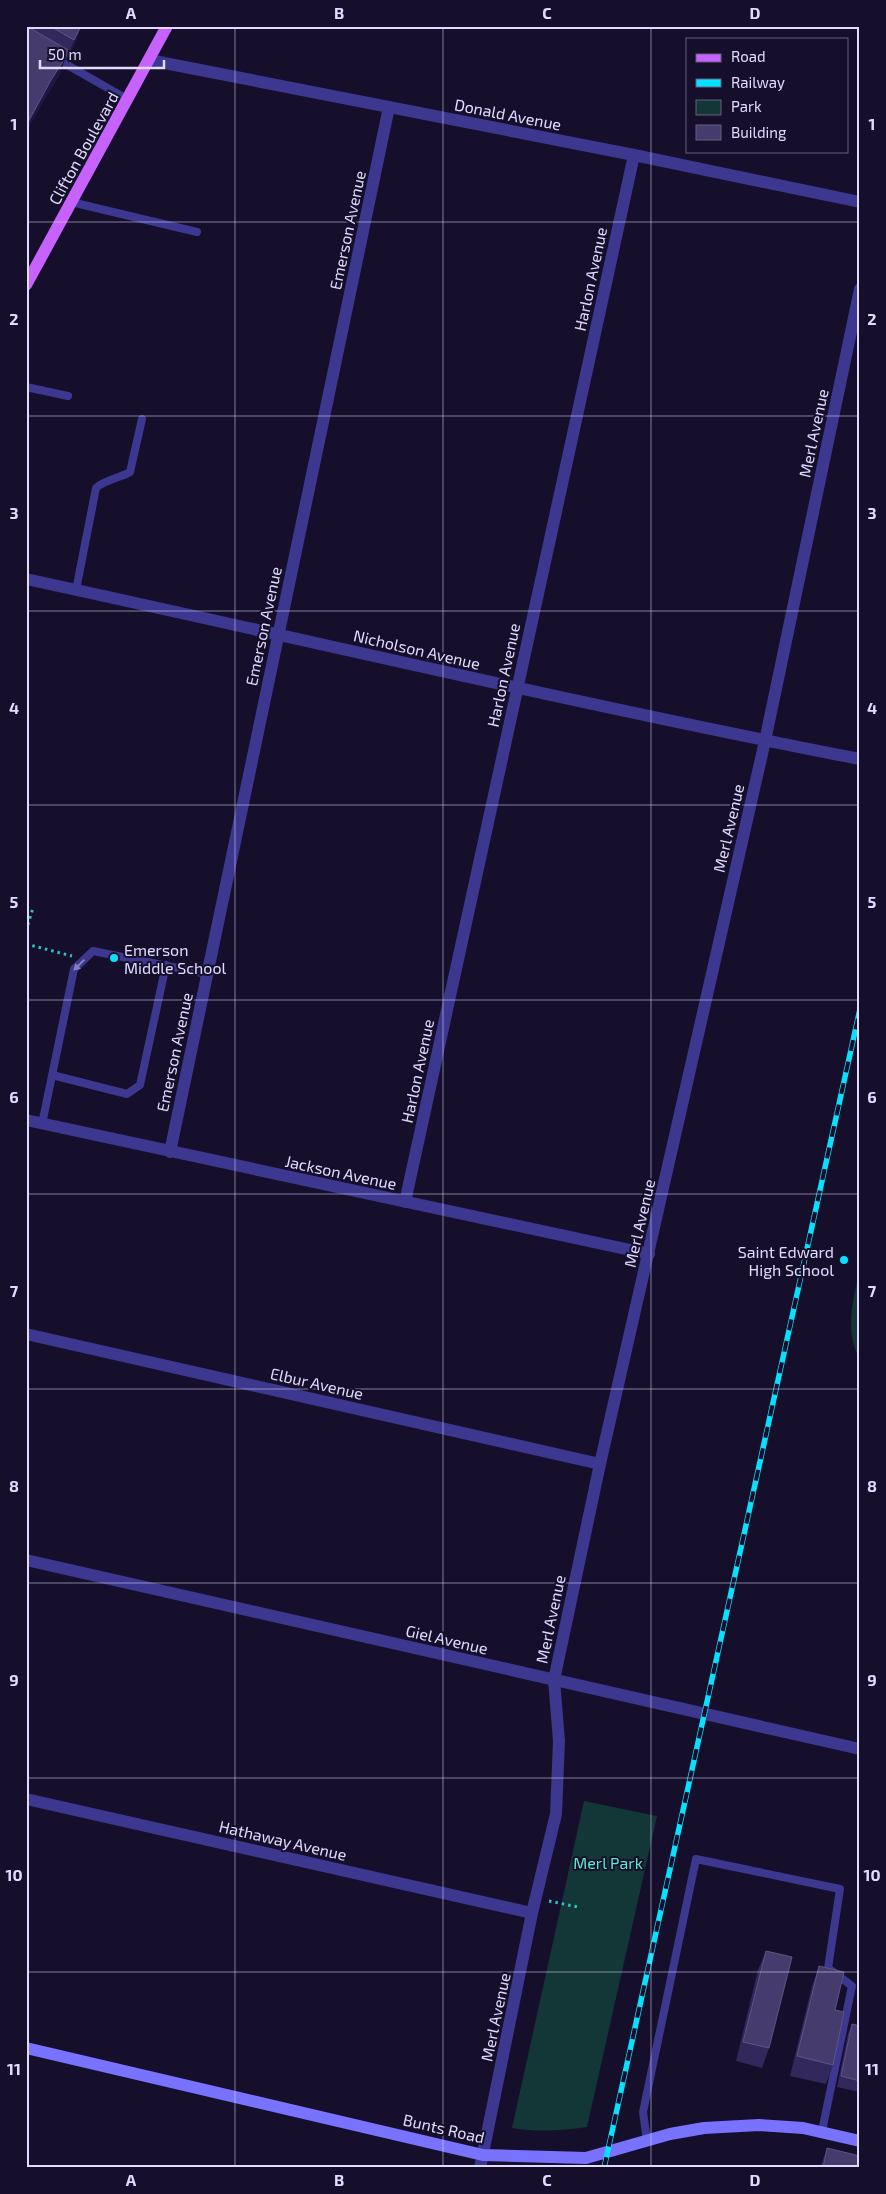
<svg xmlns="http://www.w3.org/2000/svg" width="886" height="2194" font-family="'Exo 2',sans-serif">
  <rect width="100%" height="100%" fill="#150f2c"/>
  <path fill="#123736" d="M860,1269V1360C844,1330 853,1301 860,1269Z
    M584,1801L657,1816L587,2127C561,2131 538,2132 512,2128Z"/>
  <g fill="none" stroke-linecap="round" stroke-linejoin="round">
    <path stroke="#27c6c0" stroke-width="3" stroke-dasharray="2.5 4" stroke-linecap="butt" d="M26,931L33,908
      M26,944L72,956
      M549,1901L578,1907"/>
    <path stroke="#3c378f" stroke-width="8" d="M55,58L127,99
      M71,202L197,232
      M26,387L68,396
      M76,590L96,488C104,480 120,478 130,472L142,419
      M52,1075L127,1094L140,1085L166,965
      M42,1124L74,969L93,951L207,974
      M647,2141L643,2112L696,1859L840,1889L828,1968L852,1986L822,2131"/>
    <path stroke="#3c378f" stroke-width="12" d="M149,60L634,155L860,202
      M26,579C304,639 581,705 860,759
      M26,1120L649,1254
      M170,1152L389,107
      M405,1202L634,155
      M26,1334L600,1464
      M26,1560L860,1749
      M26,1799L532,1913
      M480,2168L532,1913L556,1814L559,1741L554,1680L600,1464L765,741L860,289"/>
    <path stroke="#7872ff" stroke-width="12" d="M26,2048L483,2155L586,2158L670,2134L704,2128L759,2125L803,2128L860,2141"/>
    <path stroke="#c762ff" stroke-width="12" d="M26,285L167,26"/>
    <g stroke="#07e1ff" stroke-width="5.5">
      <path id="rail" d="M604,2168L860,1009"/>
    </g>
    <use href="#rail" stroke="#150f2c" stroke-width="4" stroke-dasharray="11" stroke-linecap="butt"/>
  </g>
  <path fill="#33285b" d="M26,26H81L76,41L67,59L65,58L59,76L44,100L26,132Z
    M766,1951L769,2048L762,2068L736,2061L758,1970Z
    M819,1966L835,2010L833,2065L826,2084L790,2076L812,1986Z
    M852,2024L860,2026V2092L837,2087L848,2034Z
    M827,2148L860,2168H820Z"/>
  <path fill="#1f1641" d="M81,26L76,41L67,59L74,40Z
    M66,57L59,76L44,100L26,132V126L51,80Z"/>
  <path fill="#463b6d" stroke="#5e5484" d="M26,26H30V28L68,50L66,57L51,80L26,126Z
    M50,26H81L74,40Z
    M766,1951L792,1957L769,2048L743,2042Z
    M819,1966L844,1972L835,2010L844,2012L833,2065L797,2056Z
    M852,2024L860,2026V2081L841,2076Z
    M827,2148L860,2156V2168H823Z"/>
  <defs><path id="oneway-solid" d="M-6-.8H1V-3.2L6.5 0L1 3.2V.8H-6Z" transform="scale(1.25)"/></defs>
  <use fill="#8681c1" href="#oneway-solid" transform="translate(79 965) rotate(134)"/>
  <path fill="none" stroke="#e0dbff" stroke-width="1" stroke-opacity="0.55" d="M235,26V2168M443,26V2168M651,26V2168M26,222H860M26,416H860M26,611H860M26,805H860M26,1000H860M26,1194H860M26,1389H860M26,1583H860M26,1778H860M26,1972H860"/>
  <g fill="#07e1ff" stroke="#150f2c" stroke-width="2">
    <circle cx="114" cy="958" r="5"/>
    <circle cx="844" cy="1260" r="5"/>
  </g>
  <g text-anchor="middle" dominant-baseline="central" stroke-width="4" stroke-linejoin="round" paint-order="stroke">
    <g font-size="16" fill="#e0dbff" stroke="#150f2c">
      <text transform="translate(508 114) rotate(11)">Donald Avenue</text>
      <text transform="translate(83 148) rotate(-61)">Clifton Boulevard</text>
      <text transform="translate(347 230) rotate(-78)">Emerson Avenue</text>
      <text transform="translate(590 279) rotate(-78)">Harlon Avenue</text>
      <text transform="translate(813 433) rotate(-78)">Merl Avenue</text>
      <text transform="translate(263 626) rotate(-78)">Emerson Avenue</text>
      <text transform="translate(417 649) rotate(13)">Nicholson Avenue</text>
      <text transform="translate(503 675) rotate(-78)">Harlon Avenue</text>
      <text transform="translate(728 828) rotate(-77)">Merl Avenue</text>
      <text transform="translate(174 1052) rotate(-78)">Emerson Avenue</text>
      <text transform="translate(417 1071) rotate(-78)">Harlon Avenue</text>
      <text transform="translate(341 1172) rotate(12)">Jackson Avenue</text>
      <text transform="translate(639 1223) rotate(-77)">Merl Avenue</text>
      <text transform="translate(317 1383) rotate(13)">Elbur Avenue</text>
      <text transform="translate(550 1619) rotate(-78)">Merl Avenue</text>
      <text transform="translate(447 1639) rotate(13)">Giel Avenue</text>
      <text transform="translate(283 1840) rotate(13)">Hathaway Avenue</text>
      <text transform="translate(495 2017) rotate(-78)">Merl Avenue</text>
      <text transform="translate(444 2128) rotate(13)">Bunts Road</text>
    </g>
    <g font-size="16" fill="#e0dbff" stroke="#150f2c" text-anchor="start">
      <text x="124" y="949">Emerson<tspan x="124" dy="18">Middle School</tspan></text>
      <text x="834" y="1251" text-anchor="end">Saint Edward<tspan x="834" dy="18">High School</tspan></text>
    </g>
    <g font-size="16" fill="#5de9c9" stroke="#150f2c">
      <text x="608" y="1862">Merl Park</text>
    </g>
  </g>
  <rect width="886" height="2194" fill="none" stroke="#150f2c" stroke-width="55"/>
  <rect x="686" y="38" width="162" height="115" fill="#150f2c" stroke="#666180"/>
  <rect x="696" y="54" width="25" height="8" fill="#c762ff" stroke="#666180"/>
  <text x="731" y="62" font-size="15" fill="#e0dbff">Road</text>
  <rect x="696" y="79" width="25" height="8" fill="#07e1ff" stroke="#666180"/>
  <text x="731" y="88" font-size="15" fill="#e0dbff">Railway</text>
  <rect x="696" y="100" width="25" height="15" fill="#123736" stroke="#666180"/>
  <text x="731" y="112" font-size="15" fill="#e0dbff">Park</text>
  <rect x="696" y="125" width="25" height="15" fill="#463b6d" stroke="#666180"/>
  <text x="731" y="138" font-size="15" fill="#e0dbff">Building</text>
  <path d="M40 60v8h124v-8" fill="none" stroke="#e0dbff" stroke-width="2.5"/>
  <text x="48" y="60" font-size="15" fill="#e0dbff" stroke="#150f2c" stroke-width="4" paint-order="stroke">50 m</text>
  <rect x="28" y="28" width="830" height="2138" fill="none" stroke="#e0dbff" stroke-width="2"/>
  <g font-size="16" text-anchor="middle" font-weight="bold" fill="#e0dbff">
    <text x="131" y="19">A</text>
    <text x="339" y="19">B</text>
    <text x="547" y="19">C</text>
    <text x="755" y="19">D</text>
    <text x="14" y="130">1</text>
    <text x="872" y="130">1</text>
    <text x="14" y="325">2</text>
    <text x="872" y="325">2</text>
    <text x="14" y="519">3</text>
    <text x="872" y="519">3</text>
    <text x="14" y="714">4</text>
    <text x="872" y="714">4</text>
    <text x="14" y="908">5</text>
    <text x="872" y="908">5</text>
    <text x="14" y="1103">6</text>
    <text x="872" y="1103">6</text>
    <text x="14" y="1297">7</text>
    <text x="872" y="1297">7</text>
    <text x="14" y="1492">8</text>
    <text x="872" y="1492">8</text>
    <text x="14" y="1686">9</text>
    <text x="872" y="1686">9</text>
    <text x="14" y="1881">10</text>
    <text x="872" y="1881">10</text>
    <text x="14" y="2075">11</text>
    <text x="872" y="2075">11</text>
    <text x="131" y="2186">A</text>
    <text x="339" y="2186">B</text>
    <text x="547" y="2186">C</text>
    <text x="755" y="2186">D</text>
  </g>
</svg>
